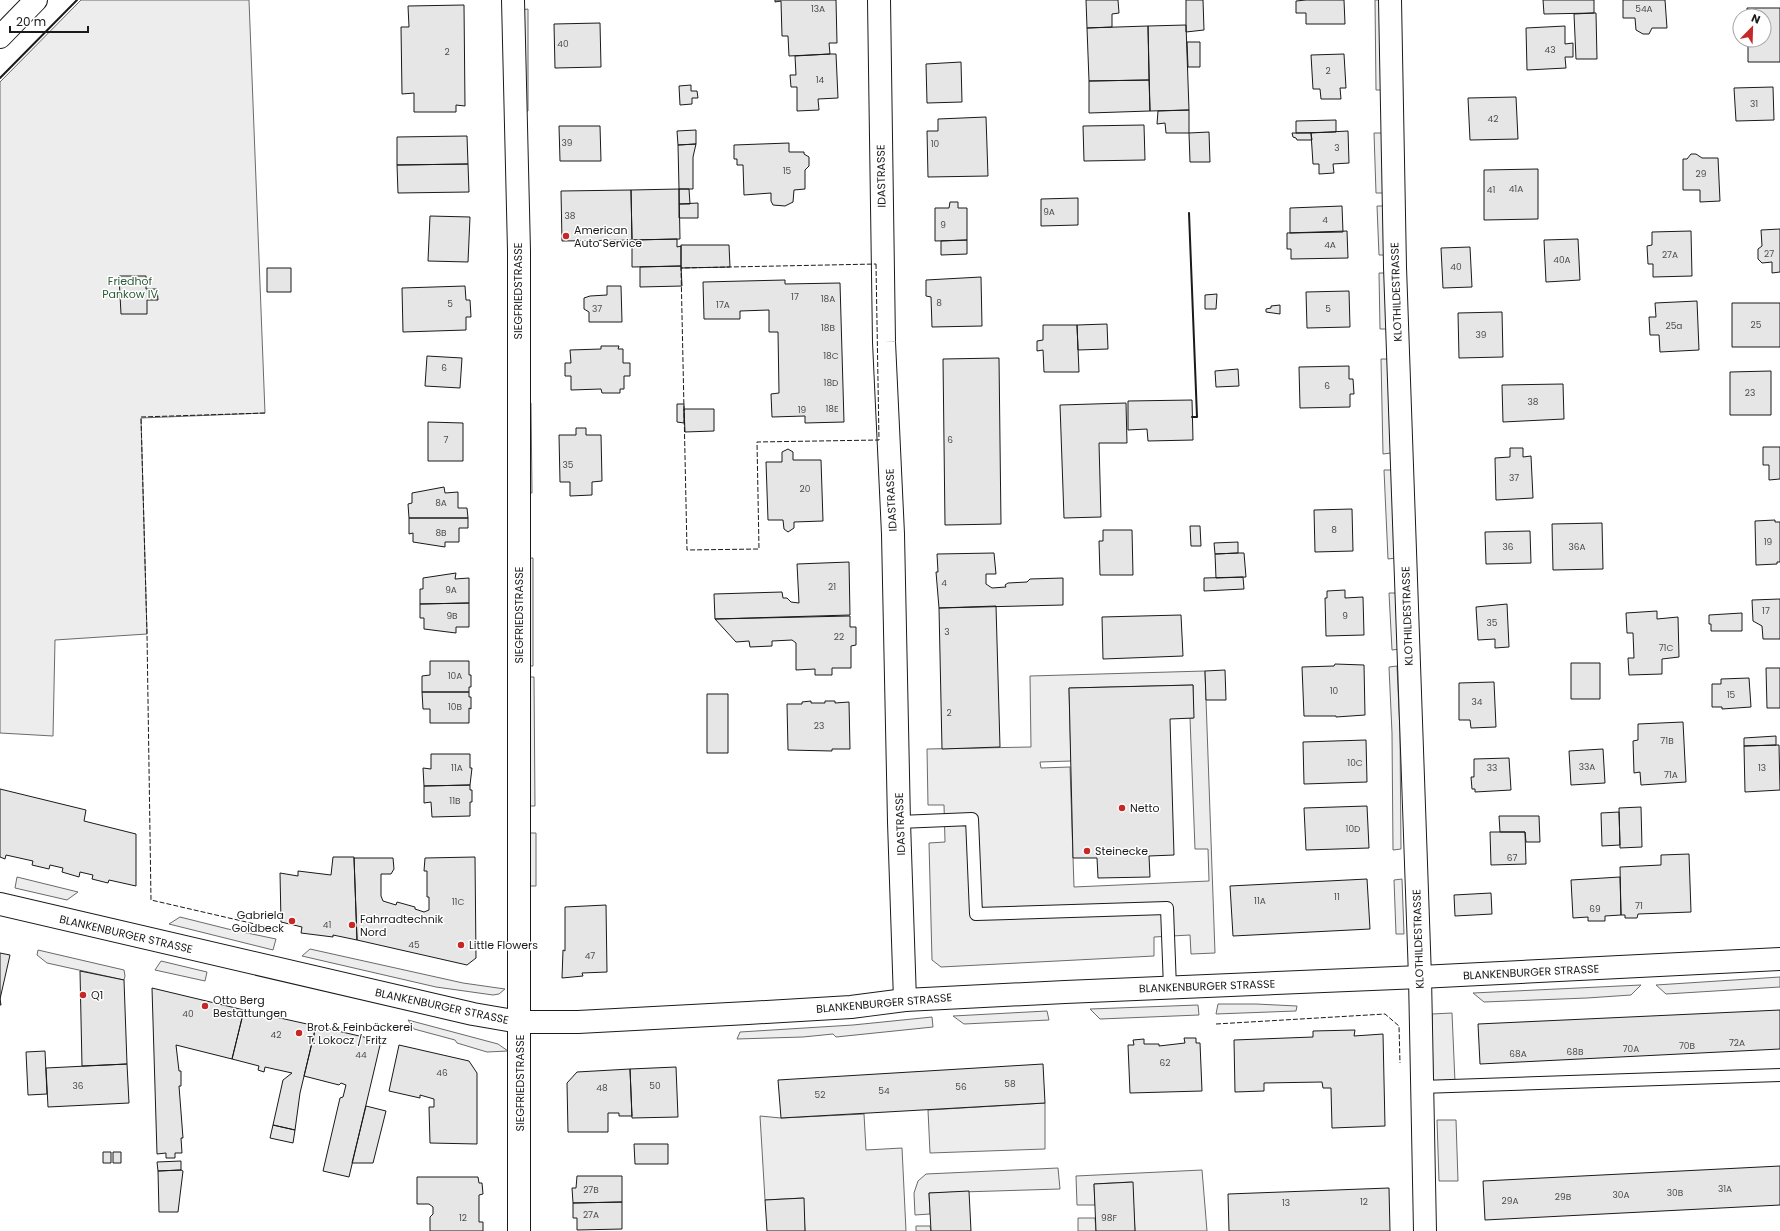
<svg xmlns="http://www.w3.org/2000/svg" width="1780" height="1231" font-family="Poppins,sans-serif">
  <rect width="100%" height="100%" fill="#fff"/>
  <path fill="#ededed" stroke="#6a6a6a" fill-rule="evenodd" d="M81,0H249L265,413L141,418L147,634L55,640L53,736L0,733V82Z
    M1375,0H1383V90H1376Z
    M528,9V111H521L520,10Z
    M1374,133H1382L1384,193H1376Z
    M1377,206H1385L1386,255H1379Z
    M1379,273H1386L1387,329H1380Z
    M1381,359H1388L1391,453L1383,454Z
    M524,403H531L532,493H524Z
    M1384,470H1392L1396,558L1388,559Z
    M525,558H533V666H525Z
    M1389,593H1397L1400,649L1392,650Z
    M1397,666L1400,732L1401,849L1393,850L1392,733L1389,667Z
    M1205,671L1215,953L1191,954L1190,935L1154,937V956L941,967L932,960L929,843L945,842L944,805H928L927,749L1031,747L1030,676ZM1193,685V718H1190L1195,849H1208L1209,881L1074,887L1070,767L1041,768L1040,762L1071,761L1069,688Z
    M526,677H534L535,806H527Z
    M528,833H536V886H528Z
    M17,877L78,892L67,900L15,888Z
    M1402,879L1404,934H1396L1394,880Z
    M180,917L228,929L276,939L273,950L169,924Z
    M310,949L463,983L505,989L499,994L493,995L436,987L302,956Z
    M38,950L124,970L125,976L124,980L47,963L37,955Z
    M161,961L207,972L205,981L155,970Z
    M1780,977V987L1666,994L1656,985Z
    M1641,985L1631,995L1587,998L1484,1002L1473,993Z
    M1218,1004H1256L1297,1006L1296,1011L1216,1014Z
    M1198,1005L1199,1015L1100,1019L1090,1009Z
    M1047,1011L1049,1020L964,1024L953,1016Z
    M1452,1013L1455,1082L1433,1083L1432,1014Z
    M932,1017L933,1027L836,1037L833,1034L803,1037L737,1039L740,1032L853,1025Z
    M408,1020L498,1044L508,1051L487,1052L457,1043L455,1040L414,1029Z
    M1045,1103V1149L930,1153L928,1110Z
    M864,1114L866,1150L902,1148L906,1231H805L803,1198L765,1200L760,1116L781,1118Z
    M1437,1120H1456L1458,1181H1439Z
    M1058,1168L1060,1189L929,1193L930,1214L915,1215L914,1193L918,1181L926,1174Z
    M1202,1170L1207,1231H1135L1132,1182L1094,1184L1095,1205H1077L1076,1176Z
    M1095,1218L1096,1231H1078V1218Z
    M916,1226H930L931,1231H916Z"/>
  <path fill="#e6e6e6" stroke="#1a1a1a" d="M775,0H836L837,43H829L830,54L789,56L788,36H782L781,1L775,2Z
    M1086,0H1118L1119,13L1112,14V27L1087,28Z
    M1186,0H1203L1204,30L1186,32Z
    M1306,0H1344L1345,24H1306V13H1296V1Z
    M1543,0H1594V13L1544,14Z
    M1623,0H1665L1667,28H1652L1649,34H1643L1636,30L1635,18H1623Z
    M464,5L465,106L456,105V112H414V93L402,94L401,27H409L408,6Z
    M1747,8H1780V62H1748V40H1764V16H1747Z
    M1594,13H1596L1597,59H1576L1574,14Z
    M600,23L601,67L555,68L554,24Z
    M1186,25L1189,110L1150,111L1148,26Z
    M1148,26L1149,80L1089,81L1087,28Z
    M1565,26V44L1573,43V57H1565L1566,68L1527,70L1526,28Z
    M1187,42H1200V67H1188Z
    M830,54H836L838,98L818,99L819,110L797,111V87H791L790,75H796L795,56Z
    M1344,54L1346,88H1340L1341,99H1321L1320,89H1313L1311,55Z
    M961,62L962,102L927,103L926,64Z
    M1149,80L1150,111L1089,113V81Z
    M691,85V91H697L698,98H692V104L680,105L679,86Z
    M1773,87L1774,120L1736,121L1734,88Z
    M1516,97L1518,139L1470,140L1468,98Z
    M1189,110V133H1166L1165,123L1157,124L1158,111Z
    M986,117L988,176L928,177L927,131H938V119Z
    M1336,120V132L1296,133V121Z
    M1144,125L1145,160L1084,161L1083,126Z
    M559,126H600L601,161H560Z
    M696,130V144L678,145L677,131Z
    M1348,131L1349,163L1333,164L1334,173L1319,174V164H1313L1311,133Z
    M1209,132L1210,162H1190L1189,133Z
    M1292,133H1311L1312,140H1297L1296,138L1293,137Z
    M467,136L468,164L397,165V137Z
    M789,143V152H804V154L809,157V166L805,170V189L794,190L793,202L785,206L773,205L771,201V193L744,195L743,165H737V159H734V145Z
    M696,144L693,157V189H679L678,145Z
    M1691,154H1696L1702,158H1718L1720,201L1700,202V190H1683V159H1687Z
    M468,164L469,192L398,193L397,165Z
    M1538,169V219L1484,220V170Z
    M679,189H689L690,204H679Z
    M679,189L680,239L632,240L631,190Z
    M631,190L632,240L562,241L561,191Z
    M1078,198V225L1041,226V199Z
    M950,202H958V208H967V240L935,241V208H949Z
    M698,203V218H679V204Z
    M1342,206L1343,232L1290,233V208Z
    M430,216L470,217L468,262L428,261Z
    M1780,229V272L1772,273V262L1762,263L1758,259V249L1762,246L1761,230Z
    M1347,231L1348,258L1291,259V249H1287V233Z
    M1691,231L1692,276L1653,277V264H1648L1647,246L1652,245V232Z
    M677,239V247L681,246V266L632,267V240Z
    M1578,239L1580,280L1546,282L1544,240Z
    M967,240V254L941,255V241Z
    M681,245H729L730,267L681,268Z
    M1470,247L1472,287L1443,288L1441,248Z
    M681,266L682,286L640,287V267Z
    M267,268H291V292H267Z
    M119,276H146V289H157L158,300H147V314H121Z
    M981,277L982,326L932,327L931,297L926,296V280Z
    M785,280V284L840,283L844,422L805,423V416L772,417L771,394L779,393L778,332H769V310L740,311V319H704L703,282Z
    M465,286L466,300H470L471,317H466V330L403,332L402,288Z
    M607,286H621L622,322H589V312L584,309V298L590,296L607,295Z
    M1349,291L1350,327L1307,328L1306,292Z
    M1217,294L1216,309H1205V295Z
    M1697,301L1699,350L1660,352L1659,335H1650L1649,317H1656L1655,303Z
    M1732,303H1780V347H1732Z
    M1280,305V314L1266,312V309L1271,308V306Z
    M1502,312L1503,357L1459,358L1458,313Z
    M1107,324L1108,349L1078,350L1077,325Z
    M1043,325H1077L1079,372H1044L1043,350L1037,351V341L1043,340Z
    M601,346H619L618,349H623V363H630V376H624V389H620V393H602L601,389L571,390V376H565V363H571L570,350L601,349Z
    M427,356L462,358L460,388L425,386Z
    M999,358L1001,524L945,525L943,359Z
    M1349,366V379H1353L1354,394H1350V407L1300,408L1299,367Z
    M1238,369L1239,386L1216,387L1215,371Z
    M1771,371V415H1730V372Z
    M1563,384L1564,419L1503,422L1502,385Z
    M1192,400L1193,440L1148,441L1147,429L1128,430V401Z
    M1126,403L1127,443H1099L1101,517L1064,518L1060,405Z
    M677,404H684V423L677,422Z
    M684,409H714V431L685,432Z
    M428,422L463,423V461H428Z
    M576,428H586V435H601L602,481L592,482V495L570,496V482H560L559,435H576Z
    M1763,447H1780V479L1769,480V465H1763Z
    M1510,448H1523V457L1531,456L1533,498L1496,500L1495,458L1510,457Z
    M788,449L793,452V460H821L823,521L794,522V528L788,532L784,529L783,520H768L766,462H782V452Z
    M444,487L445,493L458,492V508H467L468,518H409L408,504L412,503V493Z
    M1352,509L1353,551L1315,552L1314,510Z
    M409,518H468V528H459V542H445V547L413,542V533L409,534Z
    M1775,520V522H1780V562H1777V564L1756,565L1755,521Z
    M1602,523L1603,569L1553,570L1552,524Z
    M1190,526H1200L1201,546H1191Z
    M1103,530H1132L1133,575H1100L1099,541H1103Z
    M1530,531L1531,563L1486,564L1485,532Z
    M1238,542V553L1215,554L1214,543Z
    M994,553L996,574H986V584L992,588L1006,587L1005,585L1008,583L1027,582L1030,579L1063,578V605L939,608L936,572H938L937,554Z
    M1238,553H1244L1246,577L1216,578L1215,554Z
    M849,562L850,615L715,619L714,594L782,592L783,598H787L791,602L799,603L797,564Z
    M456,573L455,579L469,578V603L420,604V589H423V578Z
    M1243,577L1244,589L1204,591V578Z
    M1345,590V598L1363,597L1364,635L1326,636L1325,598H1327V591Z
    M1780,599V639H1763L1762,626L1753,621L1752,600Z
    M469,603V627H456V633L424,629V618H420V604Z
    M1507,604L1509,647L1495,648V639L1478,640L1476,607Z
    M996,606L1000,747L942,749L939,608Z
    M1657,611V619L1678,617L1679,657L1662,659V674L1629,675L1628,658H1634L1633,633H1627L1626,613Z
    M1742,613V631H1711V624H1709V615Z
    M1181,615L1183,656L1103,659L1102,617Z
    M850,616V627H856V645L851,646V668H832V675H815V669L796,670V643L792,640L772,641V646L750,647L749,641L736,642L715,619Z
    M430,661H469V675H471V687H469V692H422V676L430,675Z
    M1571,663H1600V699H1571Z
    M1335,664L1364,665L1365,715L1336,717V716H1304L1302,667L1334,666Z
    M1766,668H1780V708H1767Z
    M1225,670L1226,700H1206L1205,671Z
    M1749,678L1751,707L1722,709V707H1712V684H1721V679Z
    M1494,682L1496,727L1471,728L1470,720H1459V683Z
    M1193,685L1194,718L1170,719L1174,855L1149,856L1150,877L1098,878L1097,858H1073L1069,688Z
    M422,692H469V697H471V709L469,708V723H430V709H423Z
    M707,694H728V753H707Z
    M811,701V703H825V701H835V703L849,702L850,749H832V751L788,750L787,704H802V702Z
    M1683,722L1686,782L1641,785L1640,772L1634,773L1633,741L1638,740V724Z
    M1776,736V745L1744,746V738Z
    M1366,740L1367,782L1304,784L1303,742Z
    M1779,745L1780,790L1745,792L1744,746Z
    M1603,749L1605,783L1571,785L1569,751Z
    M431,754H470V768H472L470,785L424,786L423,768L431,769Z
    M1509,758L1511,790L1475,792V789H1472L1471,777H1474V759Z
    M470,785V790H472V802H470V816L432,817L431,802L424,803V786Z
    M0,789L86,810L84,821L136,834V886L109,880L108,883L92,879L93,875L80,872L79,877L62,872L63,868L50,865L49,869L32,865L33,861L6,855L5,859L0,857Z
    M1367,806L1369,848L1306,850L1304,808Z
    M1641,807L1642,847L1620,848L1619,808Z
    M1619,812L1620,845L1602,846L1601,813Z
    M1499,816H1539L1540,842H1526L1525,832H1500Z
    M1490,832H1525L1526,864L1491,865Z
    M1689,854L1691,912L1638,914L1637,918H1625V915H1621L1620,867L1661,865V855Z
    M333,857H354L357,940L333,935V937L301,933L302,927L281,922L280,873L298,876V871L331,875Z
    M475,857L476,958L467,965L357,940L354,858H393L394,869L391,874H381V896L383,901L396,905L397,902L415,907V909L424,912L429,910V897H427V871H424L425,858Z
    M1620,877L1621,915L1605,916V921H1588V917L1573,918L1571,880Z
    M1367,879L1370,929L1233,936L1230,886Z
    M1491,893L1492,914L1455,916L1454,895Z
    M606,905L607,972L582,973L583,976L562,978L563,950L565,951V907Z
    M0,953L10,955L0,999L1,1005H0Z
    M80,971L124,980L127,1064L82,1066Z
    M152,988L244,1010L232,1059L176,1045L179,1071H181V1086H179L183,1138H181L182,1153H175V1158H166V1153L157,1154Z
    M244,1010L316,1026L300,1093L295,1130L273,1125L283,1080L292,1073L265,1067L264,1072L258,1070L259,1066L232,1059Z
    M1780,1010V1049L1480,1064L1478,1024Z
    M316,1026L381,1041L349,1177L323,1171L340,1098L343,1097L346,1085L341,1083L339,1085L304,1076Z
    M1355,1030L1354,1036L1383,1034L1385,1126L1332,1128L1331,1088H1323L1322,1082L1264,1083V1091L1235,1092L1234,1040L1313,1037V1031Z
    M1184,1038H1196V1043H1200L1202,1091L1130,1093L1128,1045H1134L1133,1040L1144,1039V1044H1159V1046L1185,1043Z
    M399,1045L469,1061L477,1073V1144L430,1143L429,1107H434V1099L420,1095V1098L389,1091Z
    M45,1051L47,1094L28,1095L26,1052Z
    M127,1064L129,1103L48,1107L46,1068Z
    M1043,1064L1045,1103L781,1118L778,1080Z
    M676,1067L678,1117L632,1118L630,1069Z
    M630,1069L632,1116H619V1113H608V1132H568L567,1083L577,1072Z
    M366,1106L386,1111L373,1163H352Z
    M273,1125L295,1130L293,1143L270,1138Z
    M634,1144H668V1164H635Z
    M103,1152H111V1163H103Z
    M113,1152H121V1163H113Z
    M181,1161V1170L158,1171L157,1162Z
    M1780,1166V1205L1485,1220L1483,1181Z
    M181,1170L183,1171L178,1212H159L158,1171Z
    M577,1176H622V1202L573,1203L572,1188H576Z
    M417,1177H478L479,1183H482L483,1194L479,1195V1222H483V1231H430V1217L433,1214V1207L429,1204H417Z
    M1133,1182L1135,1231H1096L1094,1184Z
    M1389,1188L1390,1231H1229L1228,1194Z
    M969,1191L971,1231H931L929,1193Z
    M804,1198L805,1231H767L765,1200Z
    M622,1202V1229L577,1230V1218H573V1203Z"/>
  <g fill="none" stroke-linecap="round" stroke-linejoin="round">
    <g stroke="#1a1a1a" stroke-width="14">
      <path id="service" d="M899,822L972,819L976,914L1167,908L1170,988
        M1421,1087L1780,1075"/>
    </g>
    <g stroke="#1a1a1a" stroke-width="24">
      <path id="minor" d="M513,0L519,251V1231
        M879,0L884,342L893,534L899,822L905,1000
        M1390,0L1395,267L1420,977L1425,1231"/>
    </g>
    <g stroke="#1a1a1a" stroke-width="24">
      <path id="tertiary" d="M0,37L36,0"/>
    </g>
    <g stroke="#1a1a1a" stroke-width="24">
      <path id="secondary" d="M0,904L473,1014L520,1022H578L748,1013L851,1007L905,1000L1065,992L1420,977L1780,959"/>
    </g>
    <use href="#service" stroke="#fff" stroke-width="12"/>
    <use href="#minor" stroke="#fff" stroke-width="22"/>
    <use href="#tertiary" stroke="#fff" stroke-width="22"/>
    <use href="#secondary" stroke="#fff" stroke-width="22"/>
    <path stroke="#1a1a1a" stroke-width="1" stroke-dasharray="5 2" stroke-linecap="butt" d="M876,264L879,440L757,442L759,549L687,550L681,268Z
      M265,413L141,417L147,634L151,900L281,930V922
      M1216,1024L1385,1014L1399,1026L1400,1063"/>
    <path stroke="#1a1a1a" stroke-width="2" d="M0,78L77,0
      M1189,213L1197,417H1192"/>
  </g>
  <g fill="#c62828" stroke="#fff" stroke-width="1.5">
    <circle cx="566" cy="236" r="4"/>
    <circle cx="1122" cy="808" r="4"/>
    <circle cx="1087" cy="851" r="4"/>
    <circle cx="292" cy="921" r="4"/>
    <circle cx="352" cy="925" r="4"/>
    <circle cx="461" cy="945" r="4"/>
    <circle cx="83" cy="995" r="4"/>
    <circle cx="205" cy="1006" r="4"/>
    <circle cx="299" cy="1033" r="4"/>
  </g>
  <g text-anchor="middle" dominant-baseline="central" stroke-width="3" stroke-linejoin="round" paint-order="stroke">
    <g font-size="9" fill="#4d4d4d">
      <text x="818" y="9">13A</text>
      <text x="1644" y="9">54A</text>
      <text x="563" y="44">40</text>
      <text x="1550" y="50">43</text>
      <text x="447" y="52">2</text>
      <text x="1328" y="71">2</text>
      <text x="820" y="80">14</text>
      <text x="1754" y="104">31</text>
      <text x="1493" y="119">42</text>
      <text x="567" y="143">39</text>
      <text x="935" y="144">10</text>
      <text x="1337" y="148">3</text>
      <text x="787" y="171">15</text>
      <text x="1701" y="174">29</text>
      <text x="1516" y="189">41A</text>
      <text x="1491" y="190">41</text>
      <text x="1049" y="212">9A</text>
      <text x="570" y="216">38</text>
      <text x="1325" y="220">4</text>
      <text x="943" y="225">9</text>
      <text x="1330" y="245">4A</text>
      <text x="1769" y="254">27</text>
      <text x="1670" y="255">27A</text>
      <text x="1562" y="260">40A</text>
      <text x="1456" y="267">40</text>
      <text x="795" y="297">17</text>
      <text x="828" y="299">18A</text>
      <text x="939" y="303">8</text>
      <text x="450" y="304">5</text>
      <text x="723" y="305">17A</text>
      <text x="597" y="309">37</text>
      <text x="1328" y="309">5</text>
      <text x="1756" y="325">25</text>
      <text x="1674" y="326">25a</text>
      <text x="828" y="328">18B</text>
      <text x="1481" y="335">39</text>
      <text x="831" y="356">18C</text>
      <text x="444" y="368">6</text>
      <text x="831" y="383">18D</text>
      <text x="1327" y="386">6</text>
      <text x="1750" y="393">23</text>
      <text x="1533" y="402">38</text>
      <text x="832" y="409">18E</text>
      <text x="802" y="410">19</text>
      <text x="446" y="440">7</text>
      <text x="950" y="440">6</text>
      <text x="568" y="465">35</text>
      <text x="1514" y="478">37</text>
      <text x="805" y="489">20</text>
      <text x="441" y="503">8A</text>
      <text x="1334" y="530">8</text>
      <text x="441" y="533">8B</text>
      <text x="1768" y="542">19</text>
      <text x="1508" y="547">36</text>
      <text x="1577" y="547">36A</text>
      <text x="944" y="583">4</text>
      <text x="832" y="587">21</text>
      <text x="451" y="590">9A</text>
      <text x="1766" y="611">17</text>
      <text x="452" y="616">9B</text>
      <text x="1345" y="616">9</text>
      <text x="1492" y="623">35</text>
      <text x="947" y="632">3</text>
      <text x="839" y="637">22</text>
      <text x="1666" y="648">71C</text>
      <text x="455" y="676">10A</text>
      <text x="1334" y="691">10</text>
      <text x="1731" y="695">15</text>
      <text x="1477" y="702">34</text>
      <text x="455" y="707">10B</text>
      <text x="949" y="713">2</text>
      <text x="819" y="726">23</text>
      <text x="1667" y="741">71B</text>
      <text x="1355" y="763">10C</text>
      <text x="1587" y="767">33A</text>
      <text x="457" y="768">11A</text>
      <text x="1492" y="768">33</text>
      <text x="1762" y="768">13</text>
      <text x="1671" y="775">71A</text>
      <text x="455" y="801">11B</text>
      <text x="1353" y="829">10D</text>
      <text x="1512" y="858">67</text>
      <text x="1337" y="897">11</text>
      <text x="1260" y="901">11A</text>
      <text x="458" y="902">11C</text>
      <text x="1639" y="906">71</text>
      <text x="1595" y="909">69</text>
      <text x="327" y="925">41</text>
      <text x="414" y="945">45</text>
      <text x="590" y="956">47</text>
      <text x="188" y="1014">40</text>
      <text x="276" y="1035">42</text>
      <text x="1737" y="1043">72A</text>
      <text x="1687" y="1046">70B</text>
      <text x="1631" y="1049">70A</text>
      <text x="1575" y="1052">68B</text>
      <text x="1518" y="1054">68A</text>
      <text x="361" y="1055">44</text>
      <text x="1165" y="1063">62</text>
      <text x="442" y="1073">46</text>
      <text x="1010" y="1084">58</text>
      <text x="78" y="1086">36</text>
      <text x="655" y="1086">50</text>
      <text x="961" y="1087">56</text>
      <text x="602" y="1088">48</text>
      <text x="884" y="1091">54</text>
      <text x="820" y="1095">52</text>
      <text x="1725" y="1189">31A</text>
      <text x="591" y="1190">27B</text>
      <text x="1675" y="1193">30B</text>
      <text x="1621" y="1195">30A</text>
      <text x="1563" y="1197">29B</text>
      <text x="1510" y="1201">29A</text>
      <text x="1364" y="1202">12</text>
      <text x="1286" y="1203">13</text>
      <text x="591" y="1215">27A</text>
      <text x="463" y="1218">12</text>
      <text x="1109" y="1218">98F</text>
    </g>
    <g font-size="11" fill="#1a1a1a" stroke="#fff">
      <text transform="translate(881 176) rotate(-91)">IDASTRASSE</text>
      <text transform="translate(518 291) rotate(-90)">SIEGFRIEDSTRASSE</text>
      <text transform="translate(1396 292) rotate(-92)">KLOTHILDESTRASSE</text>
      <text transform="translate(891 500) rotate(-93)">IDASTRASSE</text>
      <text transform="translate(519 615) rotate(-90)">SIEGFRIEDSTRASSE</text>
      <text transform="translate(1407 616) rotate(-92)">KLOTHILDESTRASSE</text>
      <text transform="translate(900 824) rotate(-92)">IDASTRASSE</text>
      <text transform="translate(126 934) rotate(13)">BLANKENBURGER STRASSE</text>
      <text transform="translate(1418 939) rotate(-92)">KLOTHILDESTRASSE</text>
      <text transform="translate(1531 972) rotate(-3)">BLANKENBURGER STRASSE</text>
      <text transform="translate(1207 986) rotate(-2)">BLANKENBURGER STRASSE</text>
      <text transform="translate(884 1003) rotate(-5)">BLANKENBURGER STRASSE</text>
      <text transform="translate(442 1006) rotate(12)">BLANKENBURGER STRASSE</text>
      <text transform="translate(520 1083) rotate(-90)">SIEGFRIEDSTRASSE</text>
    </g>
    <g font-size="11" fill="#1a1a1a" stroke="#fff" text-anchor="start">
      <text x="574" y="230">American<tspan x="574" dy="13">Auto Service</tspan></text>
      <text x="1130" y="808">Netto</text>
      <text x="1095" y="851">Steinecke</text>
      <text x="284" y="915" text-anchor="end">Gabriela<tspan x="284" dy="13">Goldbeck</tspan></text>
      <text x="360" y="919">Fahrradtechnik<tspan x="360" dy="13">Nord</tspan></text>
      <text x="469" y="945">Little Flowers</text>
      <text x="91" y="995">Q1</text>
      <text x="213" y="1000">Otto Berg<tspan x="213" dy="13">Bestattungen</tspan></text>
      <text x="307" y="1027">Brot &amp; Feinbäckerei<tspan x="307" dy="13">T. Lokocz / Fritz</tspan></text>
    </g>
    <g font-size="11" fill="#2b5a34" stroke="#fff">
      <text x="130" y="281">Friedhof<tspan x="130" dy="13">Pankow IV</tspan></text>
    </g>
  </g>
  <g transform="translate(1752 28) rotate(23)"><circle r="19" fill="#ffffff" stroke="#a3a3a3"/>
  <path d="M0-3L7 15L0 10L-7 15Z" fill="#c62828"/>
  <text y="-6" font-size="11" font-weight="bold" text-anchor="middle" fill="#1a1a1a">N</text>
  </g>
  <path d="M10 26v6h78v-6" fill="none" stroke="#1a1a1a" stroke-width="2"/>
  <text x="16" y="26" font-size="12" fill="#1a1a1a" stroke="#ffffff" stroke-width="3" paint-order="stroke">20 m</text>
</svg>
